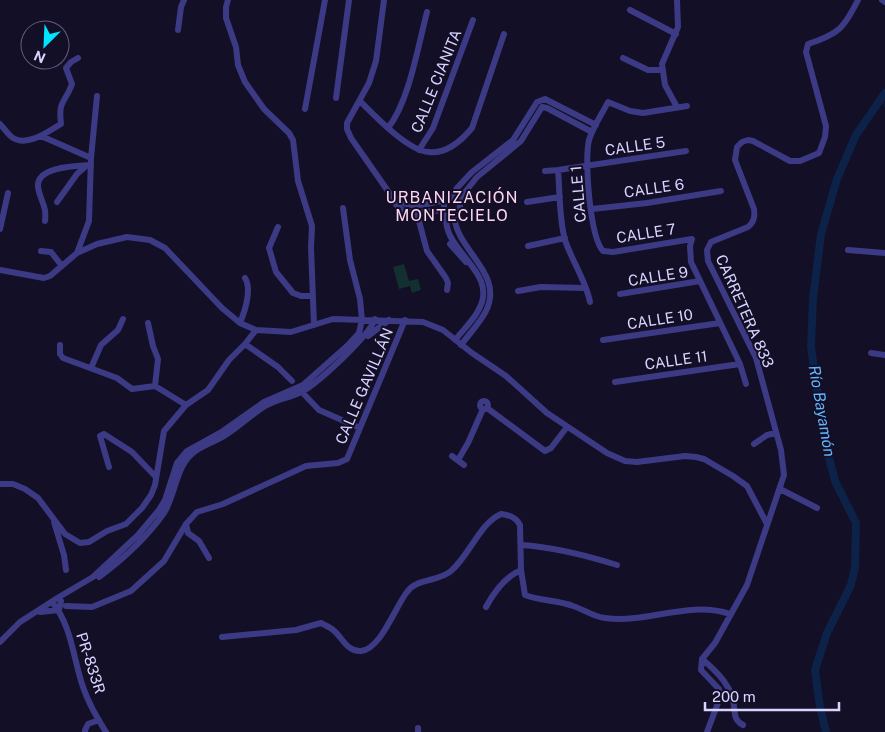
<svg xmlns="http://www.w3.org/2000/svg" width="885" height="732" font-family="'Public Sans',sans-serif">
  <rect width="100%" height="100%" fill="#130f26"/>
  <path fill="#12302f" d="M404,264L409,281L418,279L421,290L412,293L409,282L410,286L399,289L393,267Z"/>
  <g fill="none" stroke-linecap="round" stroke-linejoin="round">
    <path stroke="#0c2248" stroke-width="1" d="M882,98L885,107"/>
    <path stroke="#0c2248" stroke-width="8" d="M826,732L820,707L815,670L827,633L851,585L855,567L856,523L835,481L824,439L811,347L813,299L821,234L837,179L856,135L885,93"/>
    <path stroke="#3d3a85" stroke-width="6" d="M228,0L226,7V18L236,47L238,65L245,82L264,109L289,133L293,140L298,181L312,226L311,247L314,325
      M384,0L376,61L369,83L347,123V129L351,138L390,194
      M677,0L678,27L662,64L665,85L677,107
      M882,0L885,2
      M630,10L676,34
      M178,30L181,7L184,0
      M623,58L648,70H662
      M336,98L349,0
      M360,101C375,116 408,151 429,152C446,154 462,140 472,128L504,34
      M687,106L643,113L630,111L608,102C602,114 593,127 589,140C584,160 590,237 603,251L613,252L692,239L690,246L691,262L740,364L746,384
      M305,109L325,0
      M0,124C4,128 8,135 13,138C28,147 49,131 61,124C58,99 65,104 72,84L66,68L71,62L78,58
      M388,128C409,102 418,46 427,12
      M41,136L91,158
      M419,150L433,128L473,20
      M558,170C560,193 559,218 565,240C572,261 586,281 590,302
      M545,171L558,170L686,151
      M444 206a8 8 0 1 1 16 0a8 8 0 1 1-16 0Z
      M451,198L457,188L472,172L513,140L537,102L545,99L596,125
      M458,201L477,177L521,141L542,107L547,108L592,132
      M57,202L77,174L85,167
      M527,202L560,197
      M592,209L647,203L721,191
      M416,210L427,251L446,278L448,283L447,290
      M445,211C421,209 402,223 390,194C409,212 424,204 447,200
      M447,212C438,250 500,270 479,309C474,320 463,330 455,340
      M454,214C455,251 505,272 486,311C480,323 469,334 461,345
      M45,221C47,205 40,201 38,187C36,166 79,166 91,165
      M278,227L269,248L276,272L293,293L301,296H313
      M0,229L8,193
      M450,244L466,262
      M528,246L565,238
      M848,250L885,253
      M41,251L51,252L62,266
      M77,253L89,221L91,158L97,96
      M0,270L44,278L50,276L77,253L97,244L127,237L150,240L165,248L222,308L240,323L256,330L291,332L333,319L423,322L443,330L472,353L506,376L547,413L607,453L625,461L637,462L685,456L696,457L704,459L733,476L747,486L767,524
      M518,291L541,287L585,288
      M620,294L700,281
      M148,323L153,346L158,359L155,386
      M240,323C245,311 252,289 245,278
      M368,336L389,320
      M603,340L720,323
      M245,344L278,367L292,381
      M60,345V354L63,358L117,378L132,389L155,386L186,405
      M871,353L885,355
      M91,368L101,345L118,330L123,319
      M615,382L740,364
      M299,389L319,410L360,428
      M480 405a4 4 0 1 1 8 0a4 4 0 1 1-8 0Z
      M487,408L545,451L551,448L567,427
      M754,444L767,435L776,433
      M452,456L464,465
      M458,460L468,443L483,409
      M109,467L100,436L104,434L132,452L155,476
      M0,484H13L25,489L38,498L65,534L80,543L89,542L107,531L126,524L142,508L151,495L155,485L164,431L186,405L208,390L229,360L245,344L256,330
      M780,489L817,508
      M54,522L64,555L66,570
      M186,524L188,533L199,541L209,558
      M521,545C554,547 585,555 617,565
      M99,577C122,560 147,537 164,513C177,492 175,464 197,450C206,444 217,441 227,434C241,425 253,413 267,405C279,399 292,397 303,391C319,382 369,336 375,319
      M52,602C72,626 73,658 83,687C88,702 97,718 106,732
      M66,606L92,607L131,591L164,561L186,524L197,512L223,504L306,466L338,463L347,459L405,320
      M486,607C494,592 505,577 521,570
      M40,612L59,610L61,601
      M222,637L296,630L321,623C325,625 329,627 332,629C342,636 346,652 361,651C381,649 395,607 407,592C417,578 438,582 451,571C469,556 480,523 501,514C509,515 516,517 520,525L521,570L525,595C540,601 557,600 573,606C583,609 594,617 605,618C647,624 688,600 730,614
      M0,642L20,622L59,597L93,577L138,535L159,510L165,500L177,463L187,451L223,431L264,402L303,385L347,346L359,333L362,320L360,299L350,260L343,208
      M702,659C711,667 721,675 727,686C730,690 732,696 733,701C736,712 732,719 743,725
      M418,728V732
      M85,732V730L88,724L99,720
      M707,732L721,695L719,689L701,670L702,659L715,643L747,585L784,475L781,450L756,358L708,261L707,250L711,242L748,227C754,222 755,217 754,209L735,160L737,147L742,142L748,140L753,141L790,161H800L819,153L825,137L826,126L806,52L808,44C839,34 844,28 858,0"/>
  </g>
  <g text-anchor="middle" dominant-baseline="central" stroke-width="4" stroke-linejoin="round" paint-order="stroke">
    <g font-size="15" fill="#d9d4ff" stroke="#130f26">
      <text transform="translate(436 81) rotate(-68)">CALLE CIANITA</text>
      <text transform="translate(635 146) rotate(-8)">CALLE 5</text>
      <text transform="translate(654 188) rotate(-8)">CALLE 6</text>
      <text transform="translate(578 194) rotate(-95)">CALLE 1</text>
      <text transform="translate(646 233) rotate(-9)">CALLE 7</text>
      <text transform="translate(658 276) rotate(-9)">CALLE 9</text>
      <text transform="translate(745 311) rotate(66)">CARRETERA 833</text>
      <text transform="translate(660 319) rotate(-9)">CALLE 10</text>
      <text transform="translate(676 360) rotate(-8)">CALLE 11</text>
      <text transform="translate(364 386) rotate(-67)">CALLE GAVILLÁN</text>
      <text transform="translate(91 663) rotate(72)">PR-833R</text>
    </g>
    <g font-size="16" letter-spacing="1" fill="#ffd6f0" stroke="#130f26">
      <text x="452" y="197">URBANIZACIÓN<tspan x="452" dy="18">MONTECIELO</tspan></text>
    </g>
    <g font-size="16" font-style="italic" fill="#62b6ff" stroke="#130f26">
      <text transform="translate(822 411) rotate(80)">Río Bayamón</text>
    </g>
  </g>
  <g transform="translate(45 45) rotate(204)"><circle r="24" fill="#130f26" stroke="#625e7d"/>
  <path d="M0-4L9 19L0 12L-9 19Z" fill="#00e5ff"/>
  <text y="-8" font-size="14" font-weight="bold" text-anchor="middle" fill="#d9d4ff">N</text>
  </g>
  <path d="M705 702v8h134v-8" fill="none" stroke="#d9d4ff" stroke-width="2.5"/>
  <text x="712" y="702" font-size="15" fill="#d9d4ff" stroke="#130f26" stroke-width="4" paint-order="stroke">200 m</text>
</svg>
